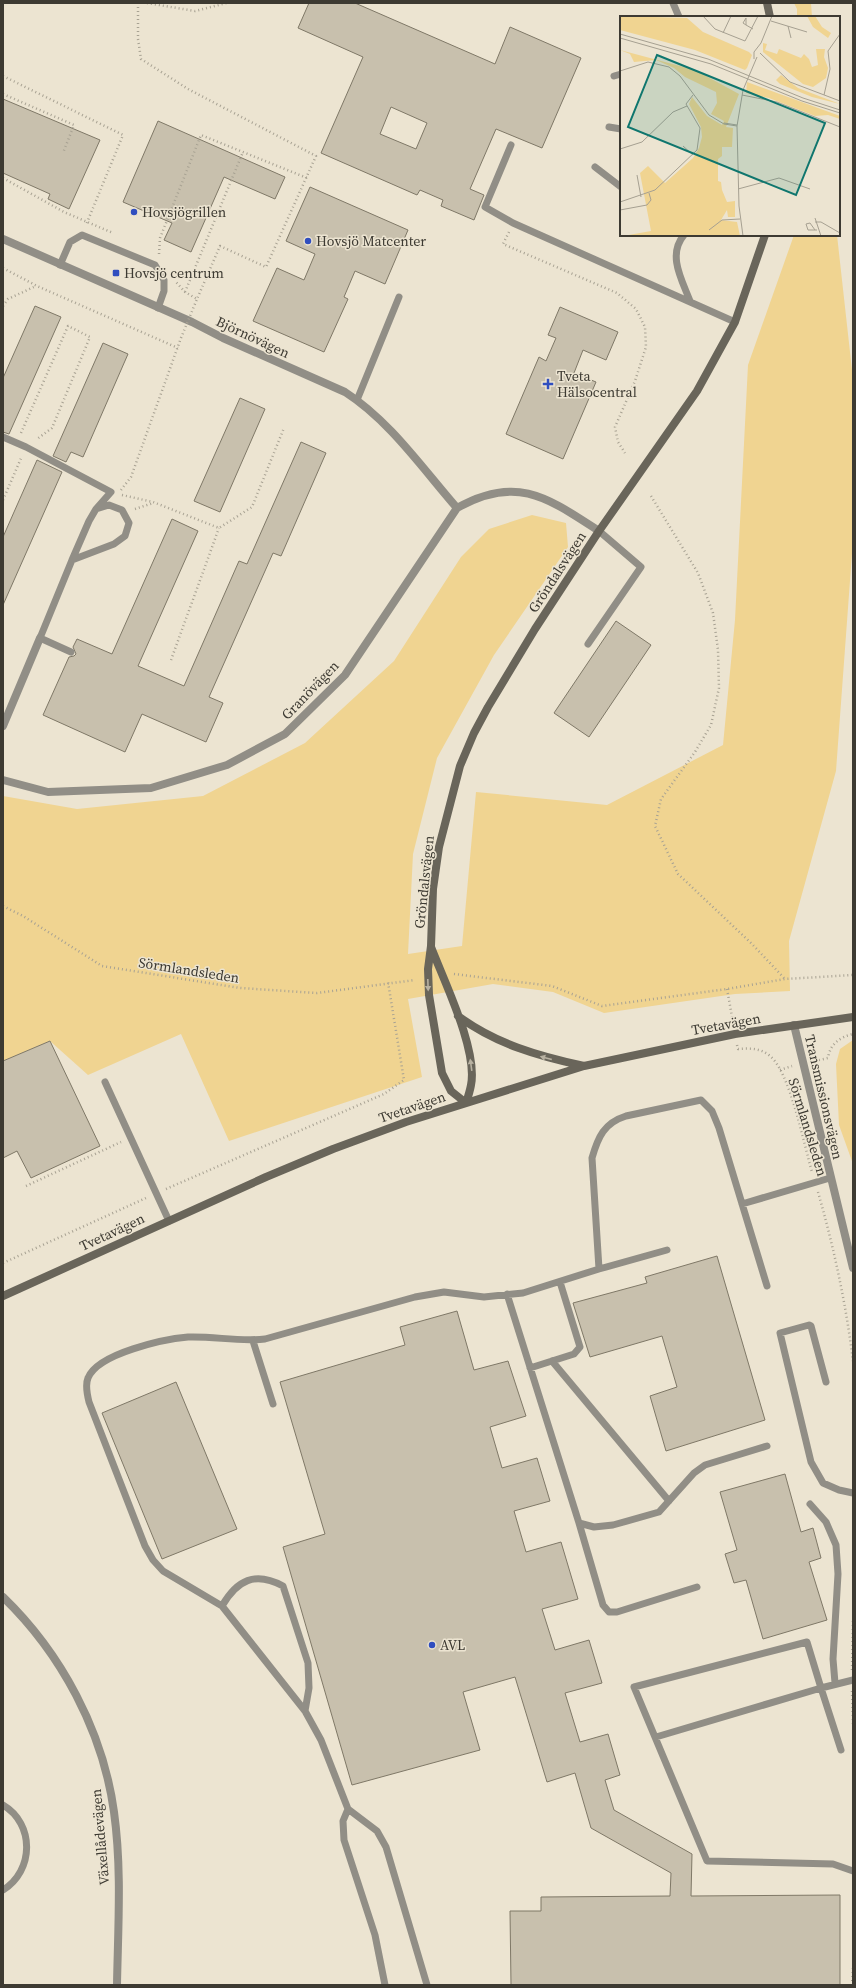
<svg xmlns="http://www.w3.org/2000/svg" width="856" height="1988" font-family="'Source Serif 4',serif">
  <rect width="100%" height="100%" fill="#ece4d1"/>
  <path fill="#f0d491" d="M794,3H811L812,17H797V9Z
    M794,235H837L853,379V540L836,771L789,941L790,991L735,994L604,1013L553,992L493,984L408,999L422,1077L229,1141L181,1034L88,1075L50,1041L3,1061V796L77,809L203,796L305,743L394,661L461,557L489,529L532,515L566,523L568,547L494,655L437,758L413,854L408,954L462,946L476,792L607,805L723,745L735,620L748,365Z
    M853,1040V1164L839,1125L836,1064L840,1049Z"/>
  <path fill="#c8c0ad" stroke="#7f7867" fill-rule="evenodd" d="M309,3H355L495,64L510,27L581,58L542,148L496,129L470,189L484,195L474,220L441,206L443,200L420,190L417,195L321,153L363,57L298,28ZM391,107L427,123L416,149L380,134Z
    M3,99L100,140L69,209L48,199L50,194L3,173Z
    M158,121L285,177L275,199L224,177L191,252L164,240L172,223L123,202Z
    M310,187L408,230L385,284L355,271L344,297L348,299L324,352L253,321L277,268L304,280L315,254L286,241Z
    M35,306L61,317L9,434L3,432V378Z
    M560,307L618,332L606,360L583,350L574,373L596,382L563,459L506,434L539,357L546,361L556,338L548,335Z
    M103,343L128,354L83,457L71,452L66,462L53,456Z
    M240,398L265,409L220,512L194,501Z
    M301,442L326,453L281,556L273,553L209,697L223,703L206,742L142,714L125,752L43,715L69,657L74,656L76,654L73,647L77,639L112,654L172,519L198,531L138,666L184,686L239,561L247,564Z
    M37,460L62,472L3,605V537Z
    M616,621L651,645L589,737L554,713Z
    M50,1041L100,1146L31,1178L17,1151L3,1158V1061Z
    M717,1256L765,1420L666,1451L650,1396L677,1387L662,1336L590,1357L573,1303L647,1283L645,1277Z
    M457,1311L474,1370L508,1361L526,1416L490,1427L502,1468L537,1458L550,1501L514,1511L526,1552L561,1542L578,1599L542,1609L555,1650L589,1640L602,1683L565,1693L580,1742L608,1734L620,1775L605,1780L614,1810L692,1854L691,1896L840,1895V1985H511L510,1911H541V1897L670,1896L671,1873L591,1828L575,1773L547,1782L515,1677L463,1692L480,1750L352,1785L283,1547L325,1534L280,1382L405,1345L400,1327Z
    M176,1382L237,1529L162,1559L102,1413Z
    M785,1474L801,1532L813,1528L821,1558L809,1562L827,1620L763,1639L746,1580L734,1583L725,1554L737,1550L720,1492Z"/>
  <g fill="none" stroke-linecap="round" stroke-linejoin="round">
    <path stroke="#a8a293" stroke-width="2.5" stroke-dasharray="1 3" stroke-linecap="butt" d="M138,3V39L141,59L188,89L316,156L266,267L220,246L197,299L185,292L176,282
      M147,3L195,11L227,3
      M3,76L123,135L86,225
      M3,94L74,125L63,153
      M3,178L64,212L113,233
      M509,232L503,244L617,293L636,309L645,327L646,347L635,381L615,427L618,442L625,453
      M159,254L160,238L201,135L307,178
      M3,268L37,286L178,348
      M185,292L243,152
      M3,306L8,299L36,286
      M21,433L68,326L90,337L52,428L37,439
      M121,490L131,477L181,338
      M122,495L153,502L219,528L252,507L284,428
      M651,496L698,573L713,613L718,650L719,688L711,725L695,752L661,799L655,826L678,874L752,944L785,979
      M3,500L22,456
      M135,509L153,503
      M171,660L219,528
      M3,906L23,916L102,966L240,988L317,993L415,980
      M454,974L552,986L602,1006L727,989L785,979L853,975
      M727,989L733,1022
      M737,1045L738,1049C749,1048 761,1048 770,1056C790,1072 804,1145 812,1172
      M815,1061L828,1058C830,1044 840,1037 853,1034
      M780,1070L792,1066
      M26,1186L121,1142
      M166,1189L384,1094L404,1080L388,982
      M818,1192C834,1248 846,1304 853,1361
      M3,1263L146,1198
      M852,1670L853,1619
      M852,1691L853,1724
      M852,1985L853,1968"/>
    <path stroke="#918e86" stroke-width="7" d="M673,3L679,17
      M614,76L621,74
      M609,127L621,129
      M511,145L485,207L513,223L735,322
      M595,167L621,187
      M684,235C667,255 682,280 690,301
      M60,265L70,242L82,235L155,265L164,280V291L158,308
      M357,400L399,297
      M3,437L26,447L111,492L96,509
      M588,644L641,567L599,531
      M71,652L40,638L72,560L114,544L125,536L129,523L122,510L109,505L96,509L89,521L72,560
      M105,1082L169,1221
      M742,1204L830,1178
      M599,1269L667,1250
      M507,1294L579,1523L594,1527L613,1525L659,1512L694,1473L705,1465L767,1446
      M253,1341L273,1404
      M552,1361L669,1501
      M530,1368L574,1354L580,1347L560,1282
      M826,1382L811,1326L809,1325L780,1333L811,1462L823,1483L839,1490L853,1493
      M810,1504L826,1522L836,1545L838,1574L833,1659L835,1683
      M579,1523L603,1605L609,1612H617L697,1587
      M222,1606C237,1580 255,1571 283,1586L308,1663L309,1688L305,1711
      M853,1680L821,1688L807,1642L634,1687L707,1861L833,1864L853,1871
      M656,1737L821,1688L841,1750
      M3,1805C35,1824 34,1871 3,1890
      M348,1809L343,1821L344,1840L375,1935L385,1985
      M427,1985L386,1847L377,1831L348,1809L321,1740L305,1711L222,1606L163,1571L153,1560L145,1546L89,1402C87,1394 85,1385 88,1378C98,1353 165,1339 188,1337C214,1336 239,1342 265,1339L415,1297L444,1292L484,1297L523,1293L599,1269L592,1158C598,1137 604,1123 626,1116L701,1100L712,1111L719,1128L767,1286"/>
    <path stroke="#918e86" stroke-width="8" d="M3,239L192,322L223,338L345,392C390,421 422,468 457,508
      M3,726L40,638
      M3,780L48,792L151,788L227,765L285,734L345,675L457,508C517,474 548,498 599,531
      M794,1025L853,1268
      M3,1597C61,1653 103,1731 114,1812C122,1869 118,1928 117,1985"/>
    <path stroke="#69655a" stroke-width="8" d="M767,3L770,17
      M431,947C444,981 478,1050 471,1085C470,1091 468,1097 466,1103
      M458,1016C496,1044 538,1056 584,1066
      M466,1103L451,1091L442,1073L429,995L428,969L431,946L433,889L439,847L460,766L474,733L488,707L535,629L599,531L697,391L735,322L765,235
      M3,1296L266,1177L333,1149L406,1122L584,1066L735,1034L853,1017"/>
    <path stroke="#a8a293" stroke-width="2.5" stroke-dasharray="1 3" stroke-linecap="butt" d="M181,338L197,299"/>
  </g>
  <defs><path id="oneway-solid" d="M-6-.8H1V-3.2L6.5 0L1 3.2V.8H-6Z"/></defs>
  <g fill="#b8b1a1">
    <use href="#oneway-solid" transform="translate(428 985) rotate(88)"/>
    <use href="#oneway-solid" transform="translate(546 1058) rotate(-165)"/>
    <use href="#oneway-solid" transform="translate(471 1065) rotate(-98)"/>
  </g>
  <g fill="#304ebf" stroke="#ece4d1" stroke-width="1.5">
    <circle cx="134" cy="212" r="4"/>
    <circle cx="308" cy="241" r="4"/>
    <rect x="112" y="269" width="8" height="8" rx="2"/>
    <path d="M546 378h4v4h4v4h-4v4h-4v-4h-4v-4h4z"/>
    <circle cx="432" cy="1645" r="4"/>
  </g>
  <g text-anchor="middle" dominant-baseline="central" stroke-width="3" stroke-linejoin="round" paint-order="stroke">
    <g font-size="14" fill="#3d3a32" stroke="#ece4d1" text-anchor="start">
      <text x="142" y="212">Hovsjögrillen</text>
      <text x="316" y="241">Hovsjö Matcenter</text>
      <text x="124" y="273">Hovsjö centrum</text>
      <text x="557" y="376">Tveta<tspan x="557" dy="16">Hälsocentral</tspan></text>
      <text x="440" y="1645">AVL</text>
    </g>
    <g font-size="14" fill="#3d3a32" stroke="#ece4d1">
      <text transform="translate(253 337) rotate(25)">Björnövägen</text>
      <text transform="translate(557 572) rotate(-57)">Gröndalsvägen</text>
      <text transform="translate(310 690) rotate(-46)">Granövägen</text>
      <text transform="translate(424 882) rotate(-84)">Gröndalsvägen</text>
      <text transform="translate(189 970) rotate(9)">Sörmlandsleden</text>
      <text transform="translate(726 1024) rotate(-10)">Tvetavägen</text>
      <text transform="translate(824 1097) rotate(77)">Transmissionsvägen</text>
      <text transform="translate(412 1107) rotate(-19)">Tvetavägen</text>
      <text transform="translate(808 1127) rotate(73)">Sörmlandsleden</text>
      <text transform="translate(112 1232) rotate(-25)">Tvetavägen</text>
      <text transform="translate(100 1837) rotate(-95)">Växellådevägen</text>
    </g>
  </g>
  <g transform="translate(620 16)">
    <rect width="220" height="220" fill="#ece4d1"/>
    <path d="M0,0L67,2L83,16L129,36L132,39L127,52L125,54L75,34L0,14ZM187,0H195L202,11L211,17L208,22L193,11ZM143,27L147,28L145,34L157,38L159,33L181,42L184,38L189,43L192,51L198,49L196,33H205L204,41L208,52L206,62L193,71L183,68L143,36ZM0,34L75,54L119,78L106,111L113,112L112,131H102V140L98,143V165L101,166L102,174L107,186L115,185V201H108L107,194L101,204L117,206L120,220H3L31,215L20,157L28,150L45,167L73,142L79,132L82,121L81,111L69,88L72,81L87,100L102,109L104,105L91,98L97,87L96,76L65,61L54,52L36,44L14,46L10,38ZM161,59L178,72L220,88L192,81L160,68L156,64ZM127,66L220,100V103L208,99L195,100L149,82L126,77Z" fill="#f0d491"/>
    <path fill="none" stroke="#a6a091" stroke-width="1" d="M83,0L95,13L125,25L138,0M151,5L187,16M126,9L123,7L126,2V9L133,13M168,10L171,22M103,17L111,0M0,18L88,43L183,82L220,94M0,22L91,48L182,85L220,97M140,37L170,66L220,85M134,43V36L141,27L152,0M0,55L28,46L49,51L60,60L89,99L104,108L117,110M122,79L157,86L220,111M204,79L210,53L208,35L220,18M104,107L117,109M63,130L73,139M0,133L22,126L53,96L67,90M17,159L21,181M118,173L159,162L190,173M0,186L35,174L77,134L80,112L66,88L73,79M0,194L27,189L31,184L29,177M195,202L201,220M195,206H201L220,217M89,214L102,204L120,203M195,214L190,207L186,208L188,214H197M123,220L119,190L117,110L123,74L137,41"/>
    <path fill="#0f766e" fill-opacity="0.15" stroke="#0f766e" stroke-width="2" d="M37,39L205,107L176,179L8,111Z"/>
    <rect width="220" height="220" fill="none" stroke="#3d3a32" stroke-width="2"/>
  </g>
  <rect width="856" height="1988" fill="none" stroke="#3d3a32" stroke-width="8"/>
</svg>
